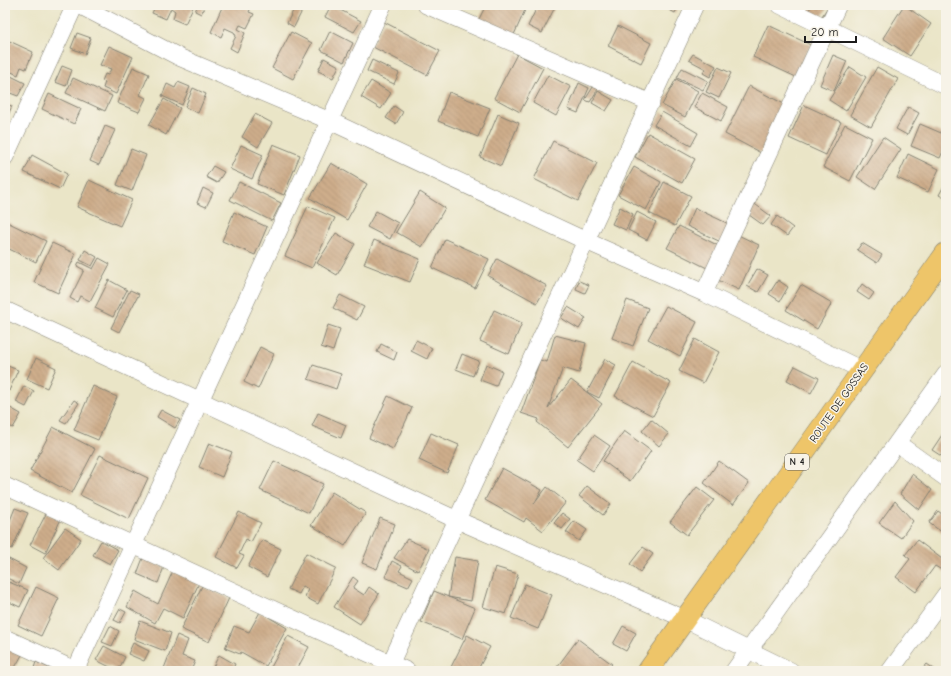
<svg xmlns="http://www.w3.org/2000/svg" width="951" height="676" font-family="'Comic Neue',sans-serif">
  <defs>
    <pattern id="building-back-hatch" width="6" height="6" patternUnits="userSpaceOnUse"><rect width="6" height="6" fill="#cead8b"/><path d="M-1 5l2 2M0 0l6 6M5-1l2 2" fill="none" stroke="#b09477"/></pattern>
  </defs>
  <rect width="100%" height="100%" fill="#f7f3e8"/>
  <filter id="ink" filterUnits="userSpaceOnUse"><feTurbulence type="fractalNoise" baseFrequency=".025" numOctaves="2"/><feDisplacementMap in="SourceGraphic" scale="8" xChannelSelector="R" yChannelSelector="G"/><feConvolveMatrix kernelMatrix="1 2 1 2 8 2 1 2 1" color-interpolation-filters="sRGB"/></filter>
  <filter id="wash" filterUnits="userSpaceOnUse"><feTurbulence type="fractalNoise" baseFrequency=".012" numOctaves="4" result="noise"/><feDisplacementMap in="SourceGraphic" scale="16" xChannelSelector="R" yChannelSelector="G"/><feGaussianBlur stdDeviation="0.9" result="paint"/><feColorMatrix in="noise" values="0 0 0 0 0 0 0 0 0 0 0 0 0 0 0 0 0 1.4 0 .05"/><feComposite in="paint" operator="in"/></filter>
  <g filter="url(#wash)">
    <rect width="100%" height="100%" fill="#eae5c7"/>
    <g id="blocks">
      <path fill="url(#building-back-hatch)" d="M5,5H11L5,17Z
        M156,5H194L185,24L173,19L175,11L171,8L166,19L152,13Z
        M198,5L204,8L201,14L195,11Z
        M223,5H252L249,12L254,14L247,28L240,25L238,29L245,33L237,52L230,48L236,36L234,32L225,28L221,37L211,32Z
        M331,5L361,21L354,32L325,17Z
        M486,5H513L525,10L513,37L478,21Z
        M538,5H556L542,33L528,26Z
        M660,5H679L675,13Z
        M812,5H829L819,21L807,13Z
        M904,5L931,24L910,56L883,38Z
        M295,7L302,11L294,27L287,23Z
        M384,22L440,51L427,75L371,46Z
        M768,25L811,45L796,77L753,57Z
        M618,26L651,43L641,63L608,46Z
        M330,31L353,43L344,62L321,50Z
        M291,32L312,43L293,79L272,68Z
        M77,33L91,38L85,54L71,48Z
        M5,39L33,52L26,69L21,67L18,75L5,69L7,56L5,55Z
        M109,46L133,57L116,94L103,88L105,82L102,81L105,74L108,75L111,69L100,65Z
        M517,54L543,68L520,112L494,98Z
        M693,54L716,66L710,77L703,73L706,69L689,60Z
        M833,55L847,61L834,91L820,85Z
        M324,58L339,66L333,78L318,71Z
        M372,60L399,73L394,84L367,71Z
        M62,66L72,70L66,86L55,82Z
        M133,67L149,74L140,95L146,98L139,112L117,103Z
        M718,67L731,73L719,98L706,92Z
        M850,67L866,77L846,111L829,100Z
        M877,67L898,79L871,127L850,115Z
        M682,68L708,81L703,90L677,78Z
        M548,75L571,87L556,116L533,103Z
        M11,76L25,83L18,96L10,93L7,100L5,99V88Z
        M73,78L112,96L105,111L66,93Z
        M676,79L698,91L685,117L662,105Z
        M371,81L391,93L381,109L361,97Z
        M178,82L190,87L182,105L162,96L167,84L175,88Z
        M579,83L589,88L578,113L568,109Z
        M749,86L786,105L761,153L725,134Z
        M593,87L598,89L590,102L585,100Z
        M193,88L206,94L198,113L185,107Z
        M598,91L613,100L606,111L592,103Z
        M449,92L490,108L478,137L438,121Z
        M702,93L728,107L721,121L694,107Z
        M49,94L81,109L74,124L42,109Z
        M164,99L180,108L166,135L149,125Z
        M5,104L12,106L5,122Z
        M804,105L841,122L826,155L789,138Z
        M394,106L403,112L396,124L386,118Z
        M908,107L919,113L907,135L896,129Z
        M662,112L698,133L691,146L654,125Z
        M255,114L272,123L258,147L242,137Z
        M498,114L519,123L501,166L480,157Z
        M845,124L872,138L850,181L823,167Z
        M920,124L946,135V145L940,158L911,146Z
        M105,126L115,130L99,165L90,161Z
        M648,133L695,159L682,183L635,157Z
        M883,137L901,149L875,189L857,177Z
        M553,141L597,163L578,201L534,179Z
        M273,144L300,155L284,195L257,184Z
        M241,145L263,155L252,179L230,169Z
        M131,149L146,155L132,191L117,185Z
        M908,154L939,169L928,192L897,178Z
        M32,155L67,174L60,189L24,172Z
        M331,163L367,184L347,220L310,198Z
        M213,166L224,172L217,183L206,177Z
        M634,167L661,182L646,210L618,195Z
        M89,180L132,200L120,226L77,207Z
        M239,182L281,203L272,221L230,200Z
        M664,182L691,196L675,226L649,213Z
        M946,182V199L939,195Z
        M203,188L213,193L206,207L197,203Z
        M420,192L445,208L422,247L396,232Z
        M752,202L771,216L763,225L745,212Z
        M308,206L335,218L312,268L285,256Z
        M620,207L633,214L626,230L612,224Z
        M695,208L731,225L723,243L687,226Z
        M376,211L398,223L390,239L367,227Z
        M234,212L267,227L255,255L222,241Z
        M637,212L656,222L647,240L628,230Z
        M777,216L793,228L787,236L771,225Z
        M5,221L46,241L36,262L5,247Z
        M679,226L721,247L709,269L667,248Z
        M336,233L355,244L337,275L317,263Z
        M736,234L759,245L739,290L716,279Z
        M445,239L489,259L475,288L432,268Z
        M374,240L420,259L410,282L364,264Z
        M52,243L76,254L58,293L34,282Z
        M862,243L882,255L877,263L857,250Z
        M85,250L97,257L92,266L80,260Z
        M99,258L110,264L90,301L80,296L77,302L70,298L84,270L77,266L79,262L93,269Z
        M497,259L547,286L537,303L488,276Z
        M757,269L768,275L758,292L747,286Z
        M109,280L127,290L113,317L95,308Z
        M778,280L788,287L780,301L769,294Z
        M579,281L589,285L585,293L576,289Z
        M862,284L874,293L869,300L857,292Z
        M801,285L832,303L817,329L786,310Z
        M130,290L139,294L119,332L111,328Z
        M340,295L364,307L357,320L333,308Z
        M627,300L648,308L633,346L612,338Z
        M666,306L697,322L680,356L648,339Z
        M568,307L586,318L579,329L561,318Z
        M494,310L522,323L509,354L480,341Z
        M328,325L340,329L333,351L321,347Z
        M555,335L586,343L579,373L563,368L548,408L571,380L602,404L568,447L537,422L539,419L521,413L540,360L547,362Z
        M695,339L719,352L703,383L679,371Z
        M416,340L432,348L427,359L411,351Z
        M381,344L397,352L394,360L377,352Z
        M260,347L274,354L258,389L244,382Z
        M462,354L479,361L473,376L456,369Z
        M36,358L56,368L47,388L27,379Z
        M605,359L616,365L599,398L587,392Z
        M633,362L671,383L653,416L615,396Z
        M486,364L502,371L496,386L480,380Z
        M5,365L18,370L9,391L5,389Z
        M313,365L341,374L336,389L308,379Z
        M795,366L819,378L811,393L787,380Z
        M24,386L34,391L26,407L16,402Z
        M93,386L117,397L98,440L74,430Z
        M388,396L412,408L393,449L369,438Z
        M74,400L79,403L66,423L60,420Z
        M5,405L21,414L13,428L5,424Z
        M161,410L180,420L175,428L157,417Z
        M318,413L346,425L341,438L312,426Z
        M651,419L669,434L659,446L642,431Z
        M53,427L95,449L72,493L30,471Z
        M946,429V459L932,450Z
        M624,431L651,451L630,481L603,461Z
        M431,433L459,445L447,473L419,460Z
        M594,435L610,446L593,471L577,460Z
        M209,443L232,452L222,477L199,467Z
        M100,455L148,478L129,519L80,495Z
        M274,461L323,484L309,513L260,490Z
        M719,461L749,483L733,505L704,483Z
        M502,468L542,490L534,504L547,487L566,502L543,531L526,518L524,522L485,500Z
        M912,474L932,490L919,510L900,494Z
        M587,486L611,504L603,515L579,496Z
        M697,487L714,500L687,535L670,522Z
        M332,492L366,513L345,546L311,525Z
        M895,501L913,521L901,538L879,523Z
        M15,508L28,513L12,549L5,546V533Z
        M938,511L946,517V535L929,523Z
        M47,512L61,519L45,553L30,545Z
        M239,512L261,523L251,542L246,539L239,554L244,556L237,568L216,557Z
        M562,513L570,519L562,529L554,523Z
        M380,518L395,524L377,569L362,563Z
        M574,521L587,530L579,541L566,532Z
        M65,528L81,539L59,570L43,558Z
        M407,539L429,549L418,571L394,558Z
        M262,540L281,549L267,577L248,567Z
        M917,540L946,562V569L945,572L935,566L916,592L896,577L910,559L905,555Z
        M101,541L118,550L110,564L93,555Z
        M643,547L653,554L640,572L630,564Z
        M306,553L336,568L318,604L305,597L308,589L303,586L299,594L288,589Z
        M5,557L26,568L19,584L5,577Z
        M455,557L478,561L471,601L448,597Z
        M143,558L164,567L158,583L137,574Z
        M392,561L402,566L399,571L413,578L408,587L385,577Z
        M495,567L518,574L506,614L483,607Z
        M173,571L199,583L183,618L163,608L155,623L127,607L135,591L158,604Z
        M353,577L358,581L353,588L364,595L369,587L379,594L360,624L334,607Z
        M9,582L28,590L20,607L5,600V592Z
        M525,584L552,595L538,629L511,618Z
        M202,586L229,598L209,642L181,629Z
        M36,587L59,598L41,636L18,625Z
        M434,591L475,608L462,639L421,622Z
        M120,609L126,612L120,623L114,620Z
        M260,612L287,628L266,666L241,652L240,654L225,648L234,626L249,632Z
        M140,621L171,633L165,651L134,639Z
        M110,626L119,631L112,646L102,642Z
        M623,626L636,633L626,651L613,644Z
        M177,635L188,640L182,656L195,661L191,671H163Z
        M467,635L490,647L477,671H449Z
        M288,636L309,647L296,671H275L270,669Z
        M578,639L612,664L606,671H562L557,667Z
        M133,643L149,651L144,661L128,654Z
        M104,646L125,657L118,671L96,660Z
        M6,647L22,655L13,671H5Z
        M219,655L235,664L232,671H211Z
        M36,662L56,671H33Z
        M927,664L937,671H921Z"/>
    </g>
  </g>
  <g filter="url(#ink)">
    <use href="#blocks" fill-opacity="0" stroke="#838072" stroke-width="1"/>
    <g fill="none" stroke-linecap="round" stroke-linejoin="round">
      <g stroke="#838072" stroke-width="18">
        <path id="minor" d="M79,5L181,58L330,121L586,241L704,293L862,370
          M426,5L651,103
          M780,5L946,86
          M5,157L75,5
          M704,293L838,5
          M5,310L457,520L685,619L791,671
          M897,443L946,478
          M5,486L407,671
          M5,638L77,671
          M75,671L383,5
          M387,671L695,5
          M734,671L946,374
          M890,671L946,594"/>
      </g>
      <g stroke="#838072" stroke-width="22">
        <path id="major" d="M648,671L946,253"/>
      </g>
      <use href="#minor" stroke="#fff" stroke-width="17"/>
      <use href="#major" stroke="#eec569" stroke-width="21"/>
    </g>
  </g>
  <g text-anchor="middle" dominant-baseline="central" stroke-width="3" stroke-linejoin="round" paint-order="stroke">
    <rect fill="#f7f3e8" stroke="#5e5c59" stroke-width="1" x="785" y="454" width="24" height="16" rx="3"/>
    <g font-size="10" font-weight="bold" fill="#1c1c1c">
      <text x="797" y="462">N 4</text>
    </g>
    <g font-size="11" fill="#1c1c1c" stroke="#f7f3e8">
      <text transform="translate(839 403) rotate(-55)">ROUTE DE GOSSAS</text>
    </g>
  </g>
  <rect width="951" height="676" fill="none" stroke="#f7f3e8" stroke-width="20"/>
  <path d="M805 36v6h51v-6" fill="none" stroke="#1c1c1c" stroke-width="2"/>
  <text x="811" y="36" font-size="12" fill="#1c1c1c" stroke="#f7f3e8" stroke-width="3" paint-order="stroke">20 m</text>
</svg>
